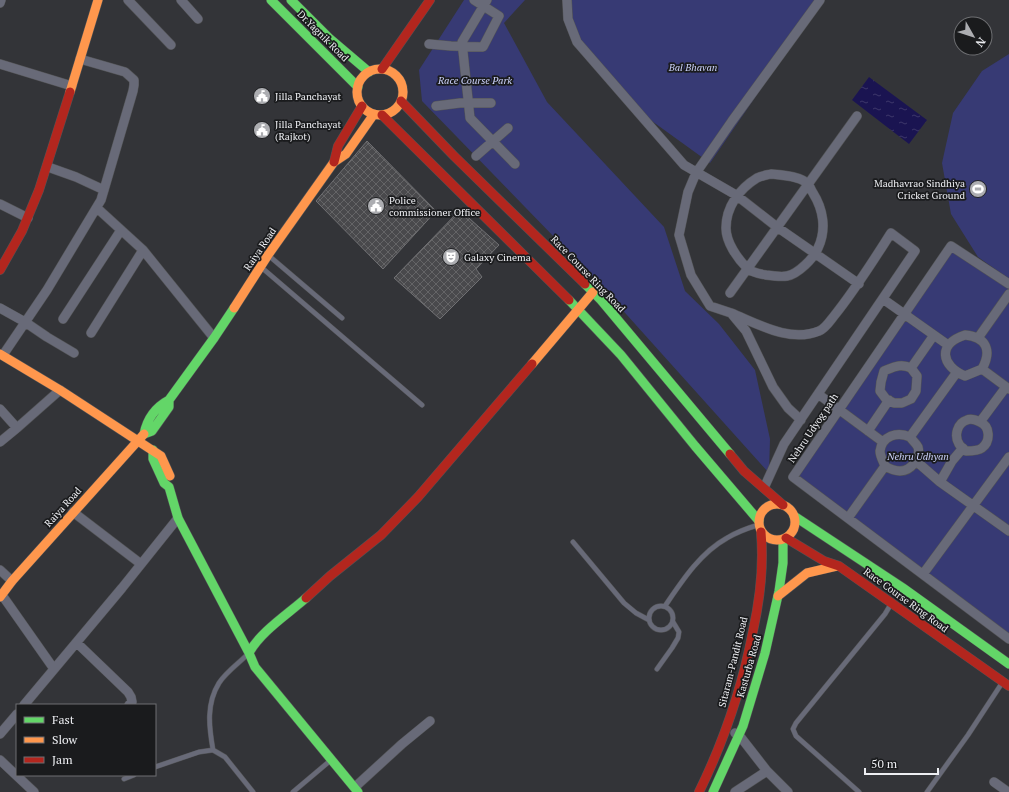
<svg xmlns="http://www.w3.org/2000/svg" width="1009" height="792" font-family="'PT Serif',serif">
  <defs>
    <pattern id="water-ripples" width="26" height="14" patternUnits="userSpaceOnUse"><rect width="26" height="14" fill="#1a1451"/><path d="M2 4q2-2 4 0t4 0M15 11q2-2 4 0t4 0" fill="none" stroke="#3c366a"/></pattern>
    <pattern id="building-cross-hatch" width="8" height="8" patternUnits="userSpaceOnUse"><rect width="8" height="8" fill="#49494c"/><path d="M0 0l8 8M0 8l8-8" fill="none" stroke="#646466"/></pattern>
  </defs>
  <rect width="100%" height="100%" fill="#333438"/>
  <path fill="#373a74" d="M464,0H525L504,23L547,102L664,227L685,291L719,324L755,370L770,439L769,473L591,275L422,101L419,70Z
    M572,0H822L710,163L638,111L593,61L568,19Z
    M1009,54V279L978,257L951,214L942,163L953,113L982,71Z
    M951,246L1009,284V639L793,477Z"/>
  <path fill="url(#water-ripples)" d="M869,77L927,120L909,144L852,100Z"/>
  <path fill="url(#building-cross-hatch)" stroke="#707073" d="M367,141L436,211L383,269L316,201Z
    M460,210L499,245L476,269L482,277L440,319L394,278Z"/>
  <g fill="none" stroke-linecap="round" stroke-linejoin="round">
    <g stroke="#525355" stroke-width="5.5">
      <path id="lane" d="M268,255L342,318
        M261,267L422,405
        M573,542L624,603L636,613L649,620
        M649 618a12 12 0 1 1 24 0a12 12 0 1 1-24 0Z
        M665,606C682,581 700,553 727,538C737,532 748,528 758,525
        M657,669L672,648L678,638L679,632L673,622
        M213,750C209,727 206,704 219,683C226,672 239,663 248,654
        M155,767L199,752L213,750L225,757L253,792
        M124,779L134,775
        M293,792L331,760
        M859,792L796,736L793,729L796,723L885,614L891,604
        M927,792L968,735L1002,683"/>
    </g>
    <g stroke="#525355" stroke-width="10">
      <path id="street" d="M128,0L171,45
        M181,0L198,19
        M487,0L462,42L470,118L515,164
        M567,0L568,19L577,42L684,165L736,195L777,227L859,284
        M0,3L1,0
        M429,44L451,46L483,47L499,16L474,0
        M0,64L72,86
        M436,106L460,103H491
        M476,156L508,128
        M48,167L76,177L104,190
        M771,174C782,175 802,176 809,185C810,187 811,190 813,193C823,209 827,229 818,248C814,258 798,274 787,276C781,277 773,276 766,275C760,274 751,272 747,268C737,258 726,242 726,228C726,207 739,189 757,178C761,176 767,175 771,174Z
        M0,204L28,218
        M97,208L143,250L214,338
        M1009,284L951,246L793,477L1009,639
        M730,293L857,116
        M883,299L948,345
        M0,308L25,322L47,337L74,353
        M731,313C758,324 790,343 819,331C825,329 830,321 834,316C855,290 873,261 891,233L915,251L784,444L764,488
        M63,319L121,230
        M91,333L143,250
        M965,335C987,337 992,351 982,369L965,376C941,366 937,344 965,335Z
        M978,338L1009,294
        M3,355L47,290L101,200L133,91L134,85V80L125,72L80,59
        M911,368L917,376L916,391L911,399L902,403H894L886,399L880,391L881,382L884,371C894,367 901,363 911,368L934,335
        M982,369L1009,389
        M818,394L883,442
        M0,409L17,428
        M801,420L788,408L773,387L746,331L731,313L710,306L691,275L679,235L688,192L696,173L732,121L820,0
        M980,422C976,420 971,418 967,420C957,423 954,436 959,444C960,446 964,449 966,451C971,451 978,451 982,448C991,441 990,426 980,422L1006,387
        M868,431L889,400
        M910,437C897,431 882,436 880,451C880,456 883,461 885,466C890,469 894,471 900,471C911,471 921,458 918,447C916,443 912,440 910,437L957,372
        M0,442L17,428L60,390
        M916,461L940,482L1009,531
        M940,482L952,461L963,448
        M73,512L141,564
        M848,518L885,466
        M0,570L12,581
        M923,574L1009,457
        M2,595L54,669
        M77,643L128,692L131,697L132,702L129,705
        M24,705L122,588L178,518
        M735,733L739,735L767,771
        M0,734L17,714
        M0,760L34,792
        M994,782L1008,792
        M355,787L402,744L430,721
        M735,792L767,771L788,792"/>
    </g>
    <g stroke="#525355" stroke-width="10">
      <path id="fast" d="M271,0L358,87
        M291,0L329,38L369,72
        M585,284L601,300L730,454
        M569,300L621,355L695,446L759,521
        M169,400V407L152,431L144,434C147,419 156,407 169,400L214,338L234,308
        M153,450V459L164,483L169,487L178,518L249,653
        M794,516L903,588L1009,664
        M306,598C288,614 260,632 249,653L255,667L358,792
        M713,792L743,726L765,653L779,591L783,563V540"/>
    </g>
    <g stroke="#525355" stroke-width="10">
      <path id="slow" d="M357 92a23 23 0 1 1 46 0a23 23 0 1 1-46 0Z
        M70,92L98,0
        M234,308L268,255L334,162L346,154L374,114
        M0,354L60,390L161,456L170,476
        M532,364L593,292
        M759 522a18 18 0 1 1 36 0a18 18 0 1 1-36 0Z
        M778,596L807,573L837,566
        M0,597L12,581L144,434"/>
    </g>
    <g stroke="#525355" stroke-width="10">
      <path id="jam" d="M382,69L430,0
        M401,101L454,156L585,284
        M382,115L569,300
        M334,162L338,146L362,106
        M0,270L22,231L39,190L70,92
        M730,454L744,471L783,505
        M786,538L824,561L839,566L1009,686
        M306,598L330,576L381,535L418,497L532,364
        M699,792C724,741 742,688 753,631C760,599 764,566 761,532"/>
    </g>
    <use href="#lane" stroke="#686a78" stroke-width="4.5"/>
    <use href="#street" stroke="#686a78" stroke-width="9"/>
    <use href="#fast" stroke="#63d668" stroke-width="9"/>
    <use href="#slow" stroke="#ff974d" stroke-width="9"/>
    <use href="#jam" stroke="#b3261e" stroke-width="9"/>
  </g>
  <defs>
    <g id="civic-disc" transform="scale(0.9)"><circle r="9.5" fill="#acadb1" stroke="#1a1b1d"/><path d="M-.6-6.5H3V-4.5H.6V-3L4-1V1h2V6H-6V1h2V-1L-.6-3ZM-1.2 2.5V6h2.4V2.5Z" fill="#fff"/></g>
    <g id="stadium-disc" transform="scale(0.9)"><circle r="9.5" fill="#acadb1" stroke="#1a1b1d"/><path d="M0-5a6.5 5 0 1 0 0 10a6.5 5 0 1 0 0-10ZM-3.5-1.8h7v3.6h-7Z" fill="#fff"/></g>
    <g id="theatre-disc" transform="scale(0.9)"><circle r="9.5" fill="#acadb1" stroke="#1a1b1d"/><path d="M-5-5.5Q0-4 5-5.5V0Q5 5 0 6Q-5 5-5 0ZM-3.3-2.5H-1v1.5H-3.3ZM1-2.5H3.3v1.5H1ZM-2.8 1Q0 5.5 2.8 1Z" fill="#fff"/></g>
  </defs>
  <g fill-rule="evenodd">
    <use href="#civic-disc" x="262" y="96"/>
    <use href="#civic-disc" x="262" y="130"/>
    <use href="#stadium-disc" x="978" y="189"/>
    <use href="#civic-disc" x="376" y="206"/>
    <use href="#theatre-disc" x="451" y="257"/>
  </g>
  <g text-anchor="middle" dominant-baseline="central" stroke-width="3.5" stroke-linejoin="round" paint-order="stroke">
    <g font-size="10" fill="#edeef2" stroke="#1a1b1d">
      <text transform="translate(323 36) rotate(45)">Dr.Yagnik Road</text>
      <text transform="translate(260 249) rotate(-56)">Raiya Road</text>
      <text transform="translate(588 274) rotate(46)">Race Course Ring Road</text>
      <text transform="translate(813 428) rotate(-56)">Nehru Udyog path</text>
      <text transform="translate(63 507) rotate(-48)">Raiya Road</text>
      <text transform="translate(906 600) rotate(36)">Race Course Ring Road</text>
      <text transform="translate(733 662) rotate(-76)">Sitaram-Pandit Road</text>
      <text transform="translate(749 666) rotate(-74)">Kasturba Road</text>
    </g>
    <g font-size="10" font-style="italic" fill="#ced4fd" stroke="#1a1b1d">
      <text x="693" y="67">Bal Bhavan</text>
      <text x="475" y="80">Race Course Park</text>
      <text x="918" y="456">Nehru Udhyan</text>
    </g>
    <g font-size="10" fill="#edeef2" stroke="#1a1b1d" text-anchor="start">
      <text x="275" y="96">Jilla Panchayat</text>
      <text x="275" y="124">Jilla Panchayat<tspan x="275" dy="12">(Rajkot)</tspan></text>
      <text x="965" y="183" text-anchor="end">Madhavrao Sindhiya<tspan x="965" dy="12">Cricket Ground</tspan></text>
      <text x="389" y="200">Police<tspan x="389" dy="12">commissioner Office</tspan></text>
      <text x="464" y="257">Galaxy Cinema</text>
    </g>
  </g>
  <rect x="16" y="704" width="140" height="72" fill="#1a1b1d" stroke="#6e6f72"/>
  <rect x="24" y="717" width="20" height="6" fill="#63d668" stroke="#6e6f72"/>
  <text x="52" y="724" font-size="12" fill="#edeef2">Fast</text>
  <rect x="24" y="737" width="20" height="6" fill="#ff974d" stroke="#6e6f72"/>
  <text x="52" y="744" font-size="12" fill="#edeef2">Slow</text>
  <rect x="24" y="757" width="20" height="6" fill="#b3261e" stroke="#6e6f72"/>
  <text x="52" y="764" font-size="12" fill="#edeef2">Jam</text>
  <g transform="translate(973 36) rotate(129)"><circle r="19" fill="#1a1b1d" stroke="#6e6f72"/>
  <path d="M0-3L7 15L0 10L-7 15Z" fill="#acadb1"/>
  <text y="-6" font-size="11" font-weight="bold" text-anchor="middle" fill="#edeef2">N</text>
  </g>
  <path d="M865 768v6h73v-6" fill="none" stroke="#edeef2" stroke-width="2"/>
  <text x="871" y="768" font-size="12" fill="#edeef2" stroke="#1a1b1d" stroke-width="3" paint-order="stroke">50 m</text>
</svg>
